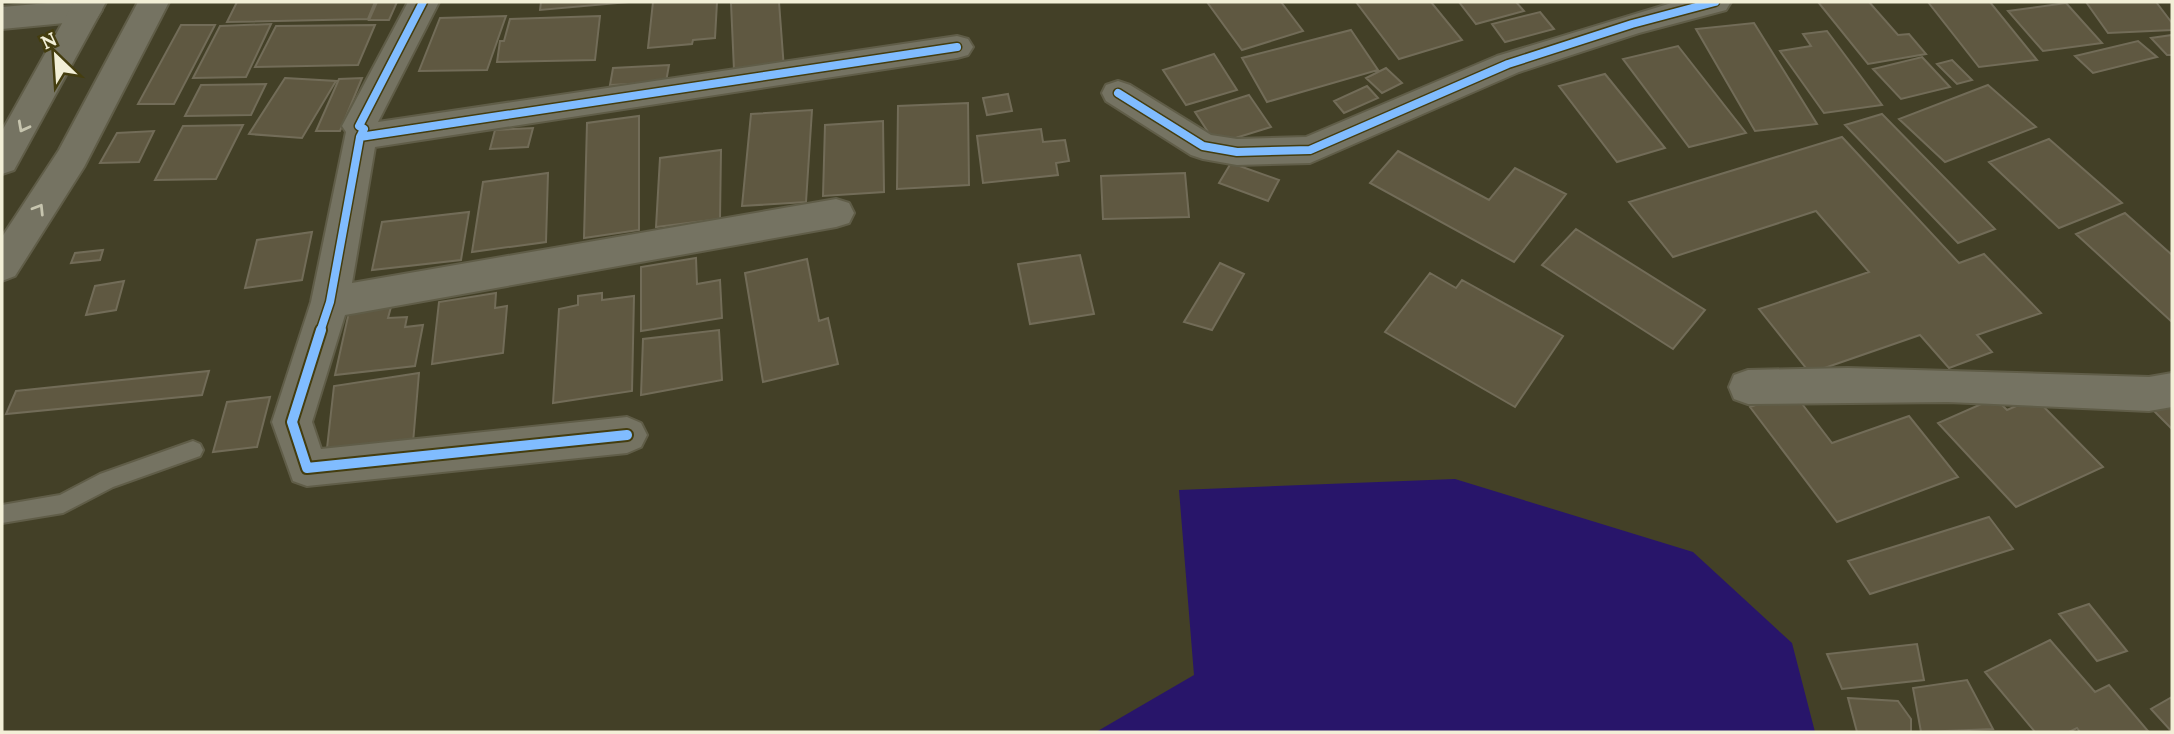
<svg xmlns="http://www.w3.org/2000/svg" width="2174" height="734" font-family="Lora,serif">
  <rect width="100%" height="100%" fill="#434027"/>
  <path fill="#28156a" d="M1455,479L1693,552L1792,643L1815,732H1096L1194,675L1179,490Z"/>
  <path fill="#5f5841" stroke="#726c58" stroke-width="2" d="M237,2H375L368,19L227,22Z
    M377,2H397L389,20H369Z
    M541,2H629L540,10Z
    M653,2H717L715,38L693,40L692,44L648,48Z
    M779,2L784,69L734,70L731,3Z
    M1207,2H1281L1303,31L1242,50Z
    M1356,2H1431L1462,40L1399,59Z
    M1459,2H1516L1524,11L1476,24Z
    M1818,2H1869L1898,35L1909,34L1926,54L1868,64Z
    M1928,2H1990L2037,60L1979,67Z
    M2086,2H2156L2172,23V30L2108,33Z
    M2066,3L2102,43L2043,51L2008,11Z
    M1540,12L1554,29L1505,42L1492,24Z
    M506,16L487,70L419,71L440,18Z
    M600,16L595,60L497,62L500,41H504L510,19Z
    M1754,23L1817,124L1755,131L1696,29Z
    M271,24L246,77L193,78L220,26Z
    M181,25H215L174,104H138Z
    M375,25L358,65L255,67L276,26Z
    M1351,30L1378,70L1267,102L1242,58Z
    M1827,31L1882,105L1824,113L1780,51L1811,46L1803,34Z
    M2172,35V55H2167L2151,38Z
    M2138,41L2157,57L2093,73L2075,56Z
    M1678,46L1746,133L1689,147L1623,59Z
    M1214,54L1237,90L1186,105L1163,70Z
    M1922,57L1950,87L1901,99L1873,69Z
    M1952,60L1972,80L1957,84L1937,64Z
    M669,65L666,82L610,85L613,68Z
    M1386,68L1402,83L1382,93L1366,78Z
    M1605,74L1665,148L1617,162L1559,86Z
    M285,78L336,81L302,138L249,134Z
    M362,78L340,131H316L339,79Z
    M266,84L251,115L185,116L201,85Z
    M1988,85L2036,127L1945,162L1899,119Z
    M1367,86L1378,98L1344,113L1334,101Z
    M1008,94L1012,111L987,115L983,98Z
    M1249,95L1271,127L1216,144L1195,112Z
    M968,103L969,185L897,189L898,106Z
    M812,110L806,202L742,206L751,114Z
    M1882,114L1995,229L1958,243L1845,125Z
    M639,116V230L584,238L587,123Z
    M883,121L884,192L823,196L825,125Z
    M243,125L216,179L155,180L183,126Z
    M533,128L528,147L490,149L495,130Z
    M1041,129L1043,142L1065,140L1069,161L1056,163L1058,175L983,183L977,136Z
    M154,131L139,162L100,163L117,133Z
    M1842,137L1959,263L1984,254L2041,313L1977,335L1992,352L1949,368L1920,335L1810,373L1759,309L1869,272L1816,211L1673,257L1629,202Z
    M2049,139L2122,203L2059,228L1989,162Z
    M721,150L720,219L656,227L660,158Z
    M1398,151L1489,200L1515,168L1566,194L1514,262L1370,183Z
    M1231,163L1279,180L1268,201L1219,183Z
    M548,173L546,242L472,252L483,182Z
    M1185,173L1189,217L1103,219L1101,176Z
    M469,212L461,260L372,270L382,222Z
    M2125,213L2172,255V322L2076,234Z
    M1576,229L1705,310L1673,349L1542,265Z
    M312,232L302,280L245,288L257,240Z
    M103,250L100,260L71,263L75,253Z
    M1080,255L1094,314L1030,324L1018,264Z
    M696,258L697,284L720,280L722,318L641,331V267Z
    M807,259L819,321L828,318L838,364L763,382L745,273Z
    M1220,263L1244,274L1212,330L1184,322Z
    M1430,273L1456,288L1462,280L1563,336L1515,407L1385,332Z
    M124,281L116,310L86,315L95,286Z
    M496,293L495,308L507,306L503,353L432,364L439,302Z
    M602,293V300L634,296L632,391L553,403L559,309L578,305V296Z
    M391,307L388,318L407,317L405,327L423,325L415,366L335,375L349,312Z
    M719,330L722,380L641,395L643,339Z
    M209,371L202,395L6,414L16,391Z
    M419,373L413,443L326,457L334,386Z
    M1793,392L1832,443L1909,416L1958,477L1837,522L1750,407Z
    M270,397L257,447L213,452L227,402Z
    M1995,398L2007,410L2035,398L2103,467L2016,507L1938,423Z
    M2172,401V429L2153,410Z
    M1989,517L2013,549L1870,594L1848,561Z
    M2089,604L2127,651L2097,661L2059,614Z
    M2050,640L2095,692L2109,685L2148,731L2080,732L2077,728L2069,732H2035L1985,672Z
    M1917,644L1924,680L1842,689L1827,654Z
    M1967,680L1993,729L1921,732L1913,688Z
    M2172,697V732L2151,709Z
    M1848,698L1898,701L1911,719V732H1857Z"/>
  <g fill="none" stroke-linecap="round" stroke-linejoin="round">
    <g stroke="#605d48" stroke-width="4">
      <path id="service" d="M193,441L200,444L203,450L200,456L113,487L63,513L2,523V505L60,495L100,474Z"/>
    </g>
    <g stroke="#605d48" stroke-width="4">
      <path id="minor" d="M59,2H95L102,10L97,18L86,21L2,29V7Z
        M408,2H439L378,122L957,36L968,39L973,47L968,55L957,58L375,147L352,283L836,199L849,203L854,213L849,223L836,227L345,315L312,422L321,449L627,417L641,423L647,435L641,447L627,453L307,486L293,481L272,422L311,302L346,132L342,126Z
        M1675,2H1731L1726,10L1639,33L1519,72L1310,163L1237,165L1203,159L1191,155L1106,101L1102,93L1106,85L1118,81L1130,85L1211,135L1237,139L1306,137L1497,56Z
        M1848,368L2149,377L2172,373V407L2149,411L1948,402L1748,404L1734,399L1729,387L1734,375L1748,370Z"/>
    </g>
    <g stroke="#605d48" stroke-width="4">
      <path id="secondary" d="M74,2H106L14,170L2,174V131Z
        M138,2H169L84,167L15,276L2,281V237L59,150Z"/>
    </g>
    <use href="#service" fill="#757362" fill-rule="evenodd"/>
    <use href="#minor" fill="#757362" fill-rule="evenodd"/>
    <use href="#secondary" fill="#757362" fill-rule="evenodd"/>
    <g stroke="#443d0f" stroke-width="11">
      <path id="cycleway-far1" d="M423,2L359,126L364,129L360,137L957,47
        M1118,93L1203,146L1237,152L1310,150L1508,64L1632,24L1715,2
        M320,332L330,302L360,137"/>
    </g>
    <g stroke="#443d0f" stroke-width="14">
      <path id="cycleway" d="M321,330L292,422L307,468L627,435"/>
    </g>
    <use href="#cycleway-far1" stroke="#80bcff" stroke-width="8"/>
    <use href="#cycleway" stroke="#80bcff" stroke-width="10"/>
  </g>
  <defs><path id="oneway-chevron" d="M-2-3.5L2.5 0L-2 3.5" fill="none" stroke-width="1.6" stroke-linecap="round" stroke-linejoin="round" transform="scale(1.75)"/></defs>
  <g stroke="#c6c4ae">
    <use href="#oneway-chevron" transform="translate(23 127) rotate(118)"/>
    <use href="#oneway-chevron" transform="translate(39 209) rotate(-58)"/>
  </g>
  <rect width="2174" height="734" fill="none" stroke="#f2efd7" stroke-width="7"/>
  <g transform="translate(56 56) rotate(335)" stroke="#443d0f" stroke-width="5" paint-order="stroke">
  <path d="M0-5L12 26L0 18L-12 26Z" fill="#f2efd7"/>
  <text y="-10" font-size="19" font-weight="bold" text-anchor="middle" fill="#f2efd7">N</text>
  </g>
</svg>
